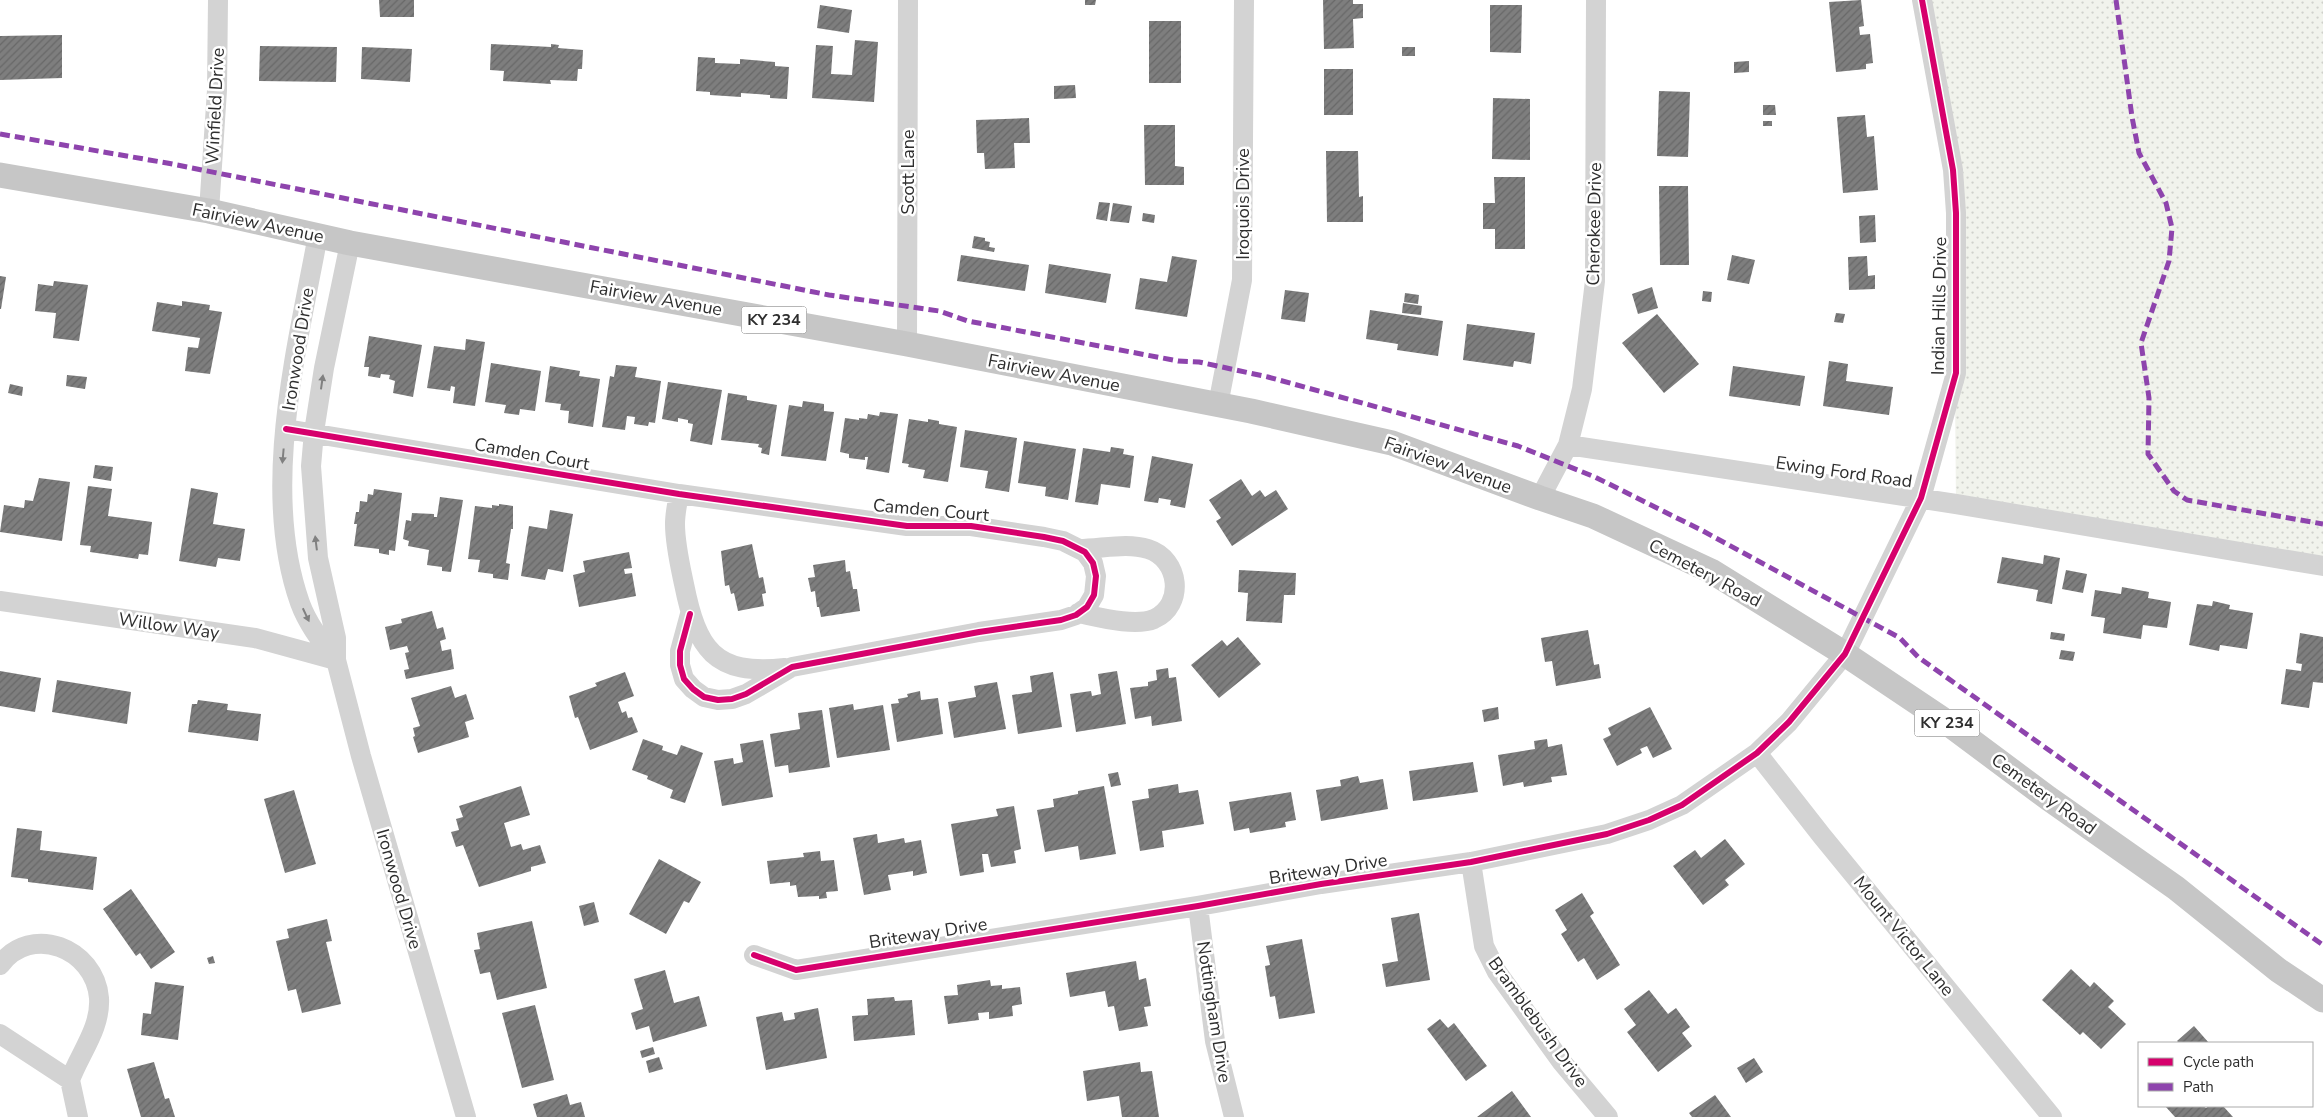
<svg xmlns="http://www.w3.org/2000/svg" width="2323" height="1117" font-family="'Nunito Sans',sans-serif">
  <defs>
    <pattern id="grass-dots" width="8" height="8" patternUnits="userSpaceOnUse" patternTransform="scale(1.25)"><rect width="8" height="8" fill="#f1f3ec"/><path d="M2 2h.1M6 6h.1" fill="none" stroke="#cfd1cb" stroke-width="1.8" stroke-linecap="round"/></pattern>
    <pattern id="building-hatch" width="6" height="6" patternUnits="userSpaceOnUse" patternTransform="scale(1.25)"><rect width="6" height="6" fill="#7e7e7e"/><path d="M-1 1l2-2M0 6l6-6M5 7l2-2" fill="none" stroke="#686868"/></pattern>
  </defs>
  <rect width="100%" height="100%" fill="#fff"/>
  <path fill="url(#grass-dots)" d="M1921,0H2323V566L1956,504L1953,170Z"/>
  <path fill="url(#building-hatch)" d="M379,0H414V17H380Z
    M1085,0H1096L1095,5H1085Z
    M1323,0H1353V4H1363V18L1353,19L1354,48L1324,49Z
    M1861,0L1864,26L1859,27L1860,35L1870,34L1873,63L1866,64V69L1836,72L1829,2Z
    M820,5L852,10L849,33L817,28Z
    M1490,5H1522L1521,53L1490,52Z
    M1149,21H1181V83H1149Z
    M62,35V78L0,80V36Z
    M855,40L878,42L874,102L812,98L816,45L833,46L831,74L852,75Z
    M491,44L551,47V44L559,45L558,48L583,50L582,69H578L577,81L550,80L551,84L503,81L504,71L490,70Z
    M260,46L337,47L336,82L259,81Z
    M362,47L412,49L410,82L361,79Z
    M1402,47H1415V56H1402Z
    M698,57L715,58V63L740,64V59L775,62V66L789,67L787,99L770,98V95L741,93V97L710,95V92L696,91Z
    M1749,61V72L1734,73V62Z
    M1324,69H1353V115H1324Z
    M1075,85L1076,98L1054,99V86Z
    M1659,91L1690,92L1688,157L1657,156Z
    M1493,98L1530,99V160L1492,159Z
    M1763,105H1775L1776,115H1763Z
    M1865,115L1867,137L1874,136L1878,190L1843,193L1837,117Z
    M1029,118L1030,143H1014L1015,168L985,169L984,153H977L976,120Z
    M1763,121H1772V126H1763Z
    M1144,125H1175V166L1184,167V185H1145Z
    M1326,151H1358L1359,197L1363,196V222H1327Z
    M1494,177H1525V249H1495V229H1483V203H1495Z
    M1659,186H1688L1689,265H1660Z
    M1099,202L1110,203L1107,221L1096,219Z
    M1113,203L1132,206L1129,223L1110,221Z
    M1143,213L1155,215L1154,223L1142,221Z
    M1875,215L1876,242L1860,243L1859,216Z
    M974,236L985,238V241L990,242L989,247L995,248L994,252L972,248Z
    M961,255L1029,265L1025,291L957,281Z
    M1732,255L1755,260L1749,284L1727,280Z
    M1172,256L1197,260L1187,317L1135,309L1140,278L1167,282Z
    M1867,256L1868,276L1875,275V289L1849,290L1848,257Z
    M1049,264L1111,274L1106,303L1045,293Z
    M0,276L6,277L1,309H0Z
    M54,281L88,285L79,341L53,338L56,313L35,311L38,284L53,286Z
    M1652,287L1658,308L1638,314L1632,294Z
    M1285,290L1309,293L1305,322L1281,319Z
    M1703,291L1712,292L1711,302L1702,301Z
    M1405,293L1419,295L1418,304L1404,302Z
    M182,301L210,305L209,310L222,312L210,374L185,371L188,347L198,348L200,338L152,331L157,302L182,306Z
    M1403,303L1422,306L1421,315L1402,313Z
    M1370,310L1443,321L1438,356L1397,350L1398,344L1366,339Z
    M1836,313L1845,314L1843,323L1834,322Z
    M1657,314L1699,364L1664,393L1622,343Z
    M1467,324L1535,333L1531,364L1514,361L1513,367L1463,360Z
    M369,336L422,345L413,397L393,393L395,381L389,379L390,375L381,374L380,378L368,376L369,367H364Z
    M466,339L485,342L475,406L453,403L455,387L451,386L450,391L427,388L434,346L465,350Z
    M1829,361L1848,364L1846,381L1893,387L1889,415L1823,406Z
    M491,363L541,371L535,411L520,409L519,415L504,413L506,405L485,402Z
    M616,365L637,367L635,377L661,381L655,423L649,422L648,426L634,424L635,417L627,416L625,430L602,427L610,376L614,377Z
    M550,366L580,371L579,376L600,379L593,427L568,423L569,411L560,410L561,404L545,402Z
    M1733,366L1805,376L1800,406L1729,396Z
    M67,375L87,377L85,389L66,386Z
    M668,382L722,390L712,445L690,441L693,424L688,423V420L678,418V422L662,419Z
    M10,384L23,387L22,396L8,393Z
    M728,393L747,396V400L777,405L769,455L761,453L762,448L758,447L759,444L721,440Z
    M803,401L824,404V411L834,412L826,461L781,456L789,405L802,407Z
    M880,412L898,414L889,473L866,469L868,457H865V460L849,458V454L840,452L845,418L859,420V418L867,419L868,414L879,416Z
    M909,419L928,422V419L939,421V424L957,427L948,482L923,478L925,470L908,467L909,464L902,463Z
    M965,430L1017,438L1009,492L985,488L988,471L960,467Z
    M1024,441L1076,449L1068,500L1045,496L1046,487L1018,483Z
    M1111,447L1124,449L1123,454L1134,456L1130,488L1101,484L1098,505L1075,502L1083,448L1110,452Z
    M1152,456L1193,464L1185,508L1170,505L1171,500L1159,498L1158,503L1144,501Z
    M95,465L113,467L111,481L93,478Z
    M39,478L70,482L62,541L0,532L4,505L24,508L25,500L33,501Z
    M1241,479L1252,496L1260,490L1265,497L1276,490L1288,509L1232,546L1216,521L1221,518L1209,500Z
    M88,486L112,489L108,516L152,522L148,555L139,554L138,559L90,552L91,546L80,545Z
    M191,488L218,493L213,524L245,529L240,561L218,558L216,567L179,561Z
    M374,489L402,493L395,551L389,550V555L379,553V549L354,546L357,524H354L356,512H359L360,501L367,502L368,494L373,495Z
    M440,497L463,500L451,572L442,571V567L427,565L429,550L408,546L409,541L403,539L406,520L411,521L412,513L434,514V517H437Z
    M499,504L513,506V529H511L506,563L510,564L508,580L493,578V574L478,572L480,560L468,559L475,506L492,508V505L499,506Z
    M550,510L573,514L563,572L548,569L545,580L521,576L529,526L547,529Z
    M752,544L759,578L763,577L766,593L762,594L764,606L738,611L734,593L731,594L729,585L725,586L721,551Z
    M629,552L632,568L624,569L625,574L632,573L636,596L579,607L573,575L585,572L583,561Z
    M2044,555L2060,558L2052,604L2036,601L2038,590L1997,583L2002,557L2043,564Z
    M845,560L846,572L850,571L853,589H857L860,611L821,617L819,607H817L815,591L811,592L808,578L815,577L813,565Z
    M1239,570L1296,573L1295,595H1284L1282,623L1246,621L1248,593L1238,592Z
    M2066,570L2087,574L2083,593L2062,589Z
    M2122,587L2149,592L2148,598L2171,602L2167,628L2143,625L2141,639L2103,633L2105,618L2091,616L2095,590L2121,594Z
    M2213,601L2230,605L2229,609L2253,613L2247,649L2220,645L2219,651L2189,645L2197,604L2212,606Z
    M432,611L437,629L443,627L446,639L440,641L442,651L451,649L454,669L406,679L404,670L409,669L405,653L409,652L407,646L390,650L385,627L402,623L401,619Z
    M1588,630L1594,665L1599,664L1601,678L1556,686L1552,661L1545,662L1541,638Z
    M2051,632L2065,634L2064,641L2050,639Z
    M2300,633L2323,637V683L2313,682L2309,708L2281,704L2286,669L2301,671L2302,664L2296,663Z
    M1238,637L1261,664L1219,698L1191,665L1222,640L1227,646Z
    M2061,650L2075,652L2073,661L2059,659Z
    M1168,668L1169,678L1176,677L1182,721L1152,726L1151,716L1135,719L1130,688L1148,686V682L1157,680L1156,670Z
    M0,671L41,678L35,712L0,706Z
    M1117,671L1126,724L1076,732L1070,694L1091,691L1092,696L1101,694L1098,674Z
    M625,672L634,696L618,702L622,713L626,711L628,718L632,717L638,732L590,750L578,717L575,718L569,696L597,686L595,683Z
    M1053,672L1062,727L1018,734L1012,695L1032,692L1030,676Z
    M57,680L131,692L127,724L52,712Z
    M997,682L1006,729L954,738L948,702L976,697L974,686Z
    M451,686L455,698L466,694L474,719L465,722L469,737L418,753L413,737L415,736L413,728L420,726L411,698Z
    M920,691L921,700L938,698L943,734L897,742L891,704L899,703L898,699L908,697L907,694Z
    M198,700L228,704L227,710L261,714L258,741L188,732L192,704H197Z
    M853,704L854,710L883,705L890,750L837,758L829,708Z
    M1498,707L1499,719L1484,722L1482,710Z
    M1650,707L1672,749L1653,758L1647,746L1640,749L1642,753L1617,766L1603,739L1611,735L1608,728Z
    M822,710L830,767L789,773L788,765L775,767L770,734L800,729L798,713Z
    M643,739L663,746L662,750L677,755L681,745L703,753L685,803L670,798L673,790L647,779L648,776L632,770Z
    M1547,739L1548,747L1562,744L1567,775L1551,777L1552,782L1524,787L1523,782L1503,786L1498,755L1535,749L1534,741Z
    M763,740L773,797L722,806L714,761L733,758L734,764L743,762L740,744Z
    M1473,762L1478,792L1413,801L1409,771Z
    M1118,772L1121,785L1111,787L1108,774Z
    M1358,776L1360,783L1383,779L1388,809L1321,821L1316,790L1341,786L1340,780Z
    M1178,784L1179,793L1198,790L1204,824L1162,831L1164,847L1140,851L1132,801L1149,798L1148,789Z
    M521,786L530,815L504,823L511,847L521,844L523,850L540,845L546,863L531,867V871L479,887L463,845L456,847L451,832L459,830L456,819L463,817L459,806Z
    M1104,786L1116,854L1080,860L1078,846L1045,852L1037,810L1054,807L1053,799L1078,794V791Z
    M294,790L316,864L285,873L264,799Z
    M1291,792L1296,820L1285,822L1286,827L1250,833L1249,828L1234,831L1229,802Z
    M1014,806L1021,849L1014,851L1016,863L991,867L988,854H982L984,872L960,876L951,824L998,816L996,809Z
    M17,828L42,831L40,850L97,857L93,890L28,882V879L11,877Z
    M877,834L878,843L904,838L905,843L921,840L927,873L913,876V871L888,875L891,890L864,895L853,838Z
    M1725,839L1745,864L1725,880L1729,885L1703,905L1673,866L1695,850L1701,858Z
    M820,851L821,861L834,860L838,891L826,892L827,898L819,899V896L798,897L796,885L790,886V882L770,884L767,861L804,857L803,853Z
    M659,859L701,882L689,903L684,901L666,934L629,914Z
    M131,889L175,952L151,969L140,953L136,956L103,909Z
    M1582,893L1594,913L1590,916L1620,965L1597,980L1584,958L1578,962L1561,934L1567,930L1555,910Z
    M594,902L599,922L584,926L579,906Z
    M1419,913L1430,980L1386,987L1382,964L1398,961L1391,918Z
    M327,919L332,941L326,942L341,1004L302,1013L296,989L288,991L276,941L289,938L287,929Z
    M532,921L547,988L497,1000L490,972L480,974L474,950L480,949L477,933Z
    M1302,939L1315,1013L1279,1019L1275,996L1270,997L1265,966L1270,965L1266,946Z
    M213,956L215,963L209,964L207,958Z
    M1136,961L1139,980L1146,978L1151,1006L1144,1007L1148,1026L1119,1031L1114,1006L1108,1007L1105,991L1070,997L1066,973Z
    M2071,969L2090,987L2094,982L2114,1001L2108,1007L2126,1024L2101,1049L2083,1032L2080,1035L2042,1000Z
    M665,970L674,1003L699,996L707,1026L653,1042L649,1026L636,1030L631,1013L643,1009L634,979Z
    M990,980L991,986L1002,985V989L1020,987L1022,1004L1012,1006L1013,1016L989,1019V1012L978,1013L979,1020L948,1024L944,996L958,995L957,985Z
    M155,982L184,986L178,1040L141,1035L143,1013L151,1014Z
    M1649,990L1668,1014L1676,1008L1690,1027L1682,1033L1692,1046L1658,1072L1627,1032L1636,1025L1624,1009Z
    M894,997L895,1001L912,1000L915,1035L854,1041L852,1016L868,1015L867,999Z
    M535,1005L554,1080L522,1088L502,1013Z
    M818,1008L827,1058L766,1070L756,1017L782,1012L784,1021L795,1019L794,1013Z
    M1440,1019L1448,1028L1454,1023L1487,1066L1466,1081L1427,1029Z
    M2194,1026L2209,1043H2179L2177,1041Z
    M653,1047L655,1054L642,1058L640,1051Z
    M659,1057L663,1069L649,1073L646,1061Z
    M1754,1058L1763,1072L1746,1083L1737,1068Z
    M154,1062L165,1099L169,1098L175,1117H141L127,1069Z
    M1140,1062L1141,1072L1152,1071L1159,1117H1122L1119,1096L1087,1101L1083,1071Z
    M1512,1091L1531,1117H1477Z
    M567,1094L570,1105L581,1102L585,1117H537L533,1104Z
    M1715,1095L1731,1117H1692L1689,1113Z
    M2165,1106H2203L2206,1108L2209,1106H2223L2233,1117H2175Z"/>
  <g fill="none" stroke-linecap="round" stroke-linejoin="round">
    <path stroke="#d3d3d3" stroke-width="20" d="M209,211L217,90L218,0
      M318,235C297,349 260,490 300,603C308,625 322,642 336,660
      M350,243L324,368L314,432L311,466L318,558L336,638V660L361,756L466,1117
      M907,344L908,0
      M1218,405L1242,280L1244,0
      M286,429L679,494L907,526H971L1044,537L1063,541L1085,552L1093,563L1096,576L1094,595L1087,607L1076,615L1061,620L979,632L792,667L746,694L732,699L718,700L704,697L693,689L684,679L680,665V651L690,614
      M1568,445L1582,389L1595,281L1596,0
      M679,494C677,504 675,514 675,524C675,544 680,565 684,584C697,649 714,676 785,668
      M1540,498L1568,445L1956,504L2323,566
      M0,601L255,638L336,660
      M1078,613C1098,617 1135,627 1154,619C1185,605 1180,559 1148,549C1127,542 1101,549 1079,549
      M1757,753L1822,836L2052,1117
      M1471,862L1484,946L1497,972L1561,1061L1608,1117
      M1198,906L1215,1041L1234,1117
      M754,955L796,970L1198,906L1321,884L1471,862L1607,834L1649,820L1682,805L1757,753L1789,722L1845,654L1921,498L1956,373V213L1953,170L1922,0
      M0,965C31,923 95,948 99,998C101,1028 80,1053 70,1080L0,1034
      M70,1080L78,1117"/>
    <path stroke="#c6c6c6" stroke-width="25" d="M0,175L209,211L350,243L907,344L1251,411L1392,443L1540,498L1593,516L1711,571L1845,654L1942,719L2048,798L2176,888L2278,970L2323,1000"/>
    <path stroke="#8e44ad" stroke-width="5" stroke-dasharray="10 5" stroke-linecap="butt" d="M2116,0L2132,117L2139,153L2166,203L2172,228L2169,261L2141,343L2149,398L2148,454L2174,491L2187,500L2323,524
      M0,134L167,163L829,295L939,311L968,321L1178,361L1199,362L1268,377L1518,446L1595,477L1703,531L1900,638L1918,657L2323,945"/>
    <g stroke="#fff" stroke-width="9">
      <path id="cycleway" d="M286,429L679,494L907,526H971L1044,537L1063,541L1085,552L1093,563L1096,576L1094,595L1087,607L1076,615L1061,620L979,632L792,667L746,694L732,699L718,700L704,697L693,689L684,679L680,665V651L690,614
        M754,955L796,970L1198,906L1321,884L1471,862L1607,834L1649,820L1682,805L1757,753L1789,722L1845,654L1921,498L1956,373V213L1953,170L1922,0"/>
    </g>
    <use href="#cycleway" stroke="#d6006c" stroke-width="6"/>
  </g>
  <defs><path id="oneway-solid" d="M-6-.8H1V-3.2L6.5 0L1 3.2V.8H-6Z" transform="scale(1.25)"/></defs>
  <g fill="#808080">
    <use href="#oneway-solid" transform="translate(322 382) rotate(-82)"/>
    <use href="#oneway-solid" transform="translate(283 456) rotate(95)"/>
    <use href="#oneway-solid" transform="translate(316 543) rotate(-97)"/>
    <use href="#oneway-solid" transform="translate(306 615) rotate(65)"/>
  </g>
  <g text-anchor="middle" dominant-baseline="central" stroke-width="5" stroke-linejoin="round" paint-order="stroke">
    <g fill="#fff" stroke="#6d6d6d" stroke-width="1">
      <rect x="741.5" y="306.5" width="65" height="27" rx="4"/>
      <rect x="1914.5" y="709.5" width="65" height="27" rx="4"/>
    </g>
    <g font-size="16" font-weight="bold" fill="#2e2e2e">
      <text x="774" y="320">KY 234</text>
      <text x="1947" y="723">KY 234</text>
    </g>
    <g font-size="18" fill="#2e2e2e" stroke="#fff">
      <text transform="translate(215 106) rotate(-87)">Winfield Drive</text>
      <text transform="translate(908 172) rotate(-90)">Scott Lane</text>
      <text transform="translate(1243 204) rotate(-90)">Iroquois Drive</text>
      <text transform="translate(258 223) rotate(12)">Fairview Avenue</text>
      <text transform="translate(1594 224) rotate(-89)">Cherokee Drive</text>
      <text transform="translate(656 298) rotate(10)">Fairview Avenue</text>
      <text transform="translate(1939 306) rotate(-89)">Indian Hills Drive</text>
      <text transform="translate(298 349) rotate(-81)">Ironwood Drive</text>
      <text transform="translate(1054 373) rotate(11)">Fairview Avenue</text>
      <text transform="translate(532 454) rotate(10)">Camden Court</text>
      <text transform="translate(1448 465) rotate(20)">Fairview Avenue</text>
      <text transform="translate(1844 472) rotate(8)">Ewing Ford Road</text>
      <text transform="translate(931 510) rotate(5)">Camden Court</text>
      <text transform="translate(1705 573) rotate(28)">Cemetery Road</text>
      <text transform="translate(169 626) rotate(8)">Willow Way</text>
      <text transform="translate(2044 794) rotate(36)">Cemetery Road</text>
      <text transform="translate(1328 869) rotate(-9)">Briteway Drive</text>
      <text transform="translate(399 889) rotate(74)">Ironwood Drive</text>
      <text transform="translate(928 933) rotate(-9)">Briteway Drive</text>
      <text transform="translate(1904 936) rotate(51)">Mount Victor Lane</text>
      <text transform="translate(1214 1012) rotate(81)">Nottingham Drive</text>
      <text transform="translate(1538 1022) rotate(54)">Bramblebush Drive</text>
    </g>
  </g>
  <rect x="2138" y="1042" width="175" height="65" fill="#ffffff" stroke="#ababab"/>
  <rect x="2148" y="1058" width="25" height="8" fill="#d6006c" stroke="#ababab"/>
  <text x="2183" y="1067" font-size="15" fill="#2e2e2e">Cycle path</text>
  <rect x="2148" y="1083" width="25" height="8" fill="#8e44ad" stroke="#ababab"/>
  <text x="2183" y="1092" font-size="15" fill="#2e2e2e">Path</text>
</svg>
